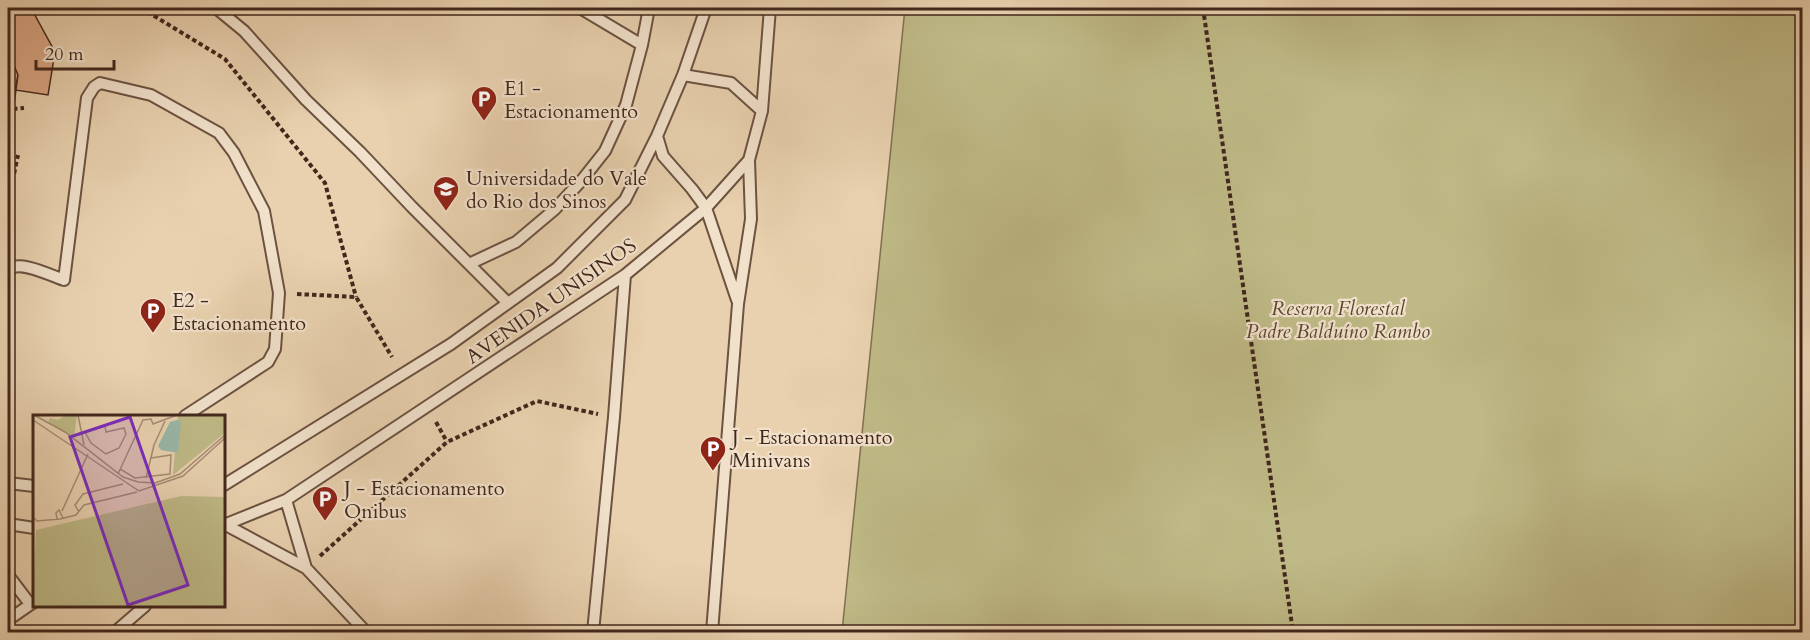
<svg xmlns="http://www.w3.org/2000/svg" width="1810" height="640" font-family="Cardo,serif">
  <rect width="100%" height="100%" fill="#e9d1af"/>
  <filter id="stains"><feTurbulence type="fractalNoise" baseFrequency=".00333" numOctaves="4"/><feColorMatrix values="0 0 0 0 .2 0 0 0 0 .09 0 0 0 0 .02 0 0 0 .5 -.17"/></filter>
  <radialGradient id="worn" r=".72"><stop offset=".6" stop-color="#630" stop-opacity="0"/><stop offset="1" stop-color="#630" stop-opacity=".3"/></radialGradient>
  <path fill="#beb986" stroke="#807051" stroke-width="1.5" d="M905,8H1802V632H842Z"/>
  <path fill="#daa684" stroke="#42271c" stroke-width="1.5" d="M8,8H31L55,52L48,95L15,90L18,75L8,51Z
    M8,51L18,75L8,148Z"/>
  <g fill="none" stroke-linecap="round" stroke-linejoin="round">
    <g stroke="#6c5241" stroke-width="14">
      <path id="service" d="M216,8L244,31L306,100L360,152L412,207L508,303
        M580,8L642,45
        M683,75L731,83L762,111
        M657,136L663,156L692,189L706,208L737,300
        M469,264L516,242L554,210L582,180L605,151L626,105L642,45L649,8
        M8,270C18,259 50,275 64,280L87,98L94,87L100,83L151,95L219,133L234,153L264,211L279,293L275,349L268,362L185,416
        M8,483L34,486
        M224,485L451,344L557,268L625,200L657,136L683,75L706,8
        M286,500L306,568
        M8,524L34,528
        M224,524L306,568L366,632
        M224,525L286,500L625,275L706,208L749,160L762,111L770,8
        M8,575L30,604
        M8,620L34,602
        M115,632L145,606
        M593,632L614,417L625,275
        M712,632L738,304L751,219L749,160"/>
    </g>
    <path stroke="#42271c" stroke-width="4" stroke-dasharray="4.5 3" stroke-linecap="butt" d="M141,8L225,59L325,183L356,297
      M1203,8L1293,632
      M13,109L24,108
      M8,203L18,155
      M297,294L356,297L392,357
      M436,422L447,442
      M320,556L447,442L537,401L598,414"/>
    <use href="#service" stroke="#f1e1cb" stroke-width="10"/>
  </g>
  <defs>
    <g id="parking-pin" transform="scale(1.35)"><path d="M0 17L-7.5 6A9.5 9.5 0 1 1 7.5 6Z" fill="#8f2418" stroke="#f1e1cb"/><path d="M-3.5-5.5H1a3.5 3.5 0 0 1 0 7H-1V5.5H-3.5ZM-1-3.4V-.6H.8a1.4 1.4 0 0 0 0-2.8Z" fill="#fff"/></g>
    <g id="university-pin" transform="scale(1.35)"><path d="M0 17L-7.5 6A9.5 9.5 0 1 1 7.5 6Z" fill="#8f2418" stroke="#f1e1cb"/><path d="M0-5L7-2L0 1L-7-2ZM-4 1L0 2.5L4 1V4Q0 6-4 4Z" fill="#fff"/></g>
  </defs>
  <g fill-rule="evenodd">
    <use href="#parking-pin" x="484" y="99"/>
    <use href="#university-pin" x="446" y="189"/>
    <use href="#parking-pin" x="153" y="311"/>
    <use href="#parking-pin" x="713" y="449"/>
    <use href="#parking-pin" x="325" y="499"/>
  </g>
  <g text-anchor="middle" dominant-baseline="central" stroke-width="4.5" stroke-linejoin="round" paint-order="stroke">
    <g font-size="20" fill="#42271c" stroke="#f1e1cb" text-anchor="start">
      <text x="504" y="88">E1 -<tspan x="504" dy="23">Estacionamento</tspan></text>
      <text x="466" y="178">Universidade do Vale<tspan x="466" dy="23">do Rio dos Sinos</tspan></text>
      <text x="172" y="300">E2 -<tspan x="172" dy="23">Estacionamento</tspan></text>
      <text x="732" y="437">J - Estacionamento<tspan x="732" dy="23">Minivans</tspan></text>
      <text x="344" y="488">J - Estacionamento<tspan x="344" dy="23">Onibus</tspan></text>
    </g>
    <g font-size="20" fill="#42271c" stroke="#f1e1cb">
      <text transform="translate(551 301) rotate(-35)">AVENIDA UNISINOS</text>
    </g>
    <g font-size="20" font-style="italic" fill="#5b4431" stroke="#f1e1cb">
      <text x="1338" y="308">Reserva Florestal<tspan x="1338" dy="23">Padre Balduíno Rambo</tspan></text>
    </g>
  </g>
  <g transform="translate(33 415)">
    <rect width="192" height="192" fill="#e9d1af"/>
    <path d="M33,0H44L41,22L15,7L17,3L25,5ZM145,0H192V18L140,60ZM148,81L192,82V192H0L3,115Z" fill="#beb986"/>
    <path d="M144,5L148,7L145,38L128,35L125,31L137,7Z" fill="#98b7a8"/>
    <path fill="none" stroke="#a68d74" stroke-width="1.5" d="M1,0L32,17L90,62L105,67L122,68L147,59L192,20M45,0L51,30M0,5L106,76L150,61L192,23M72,11L73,17L91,13L93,19L86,33L73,39L58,28L52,17ZM87,54L102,63L137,59L138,40L118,43M85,59L110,5L118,4L120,9L144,0M113,63L121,30L132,6M29,96L55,39M46,97L42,90L50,79L90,69M0,102L4,106L27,104L43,100L51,90L104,77M24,104L23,98L26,95L30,103"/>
    <path fill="#7b2cbf" fill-opacity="0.15" stroke="#7b2cbf" stroke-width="3" d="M97,2L155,170L95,190L37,22Z"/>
    <rect width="192" height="192" fill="none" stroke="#42271c" stroke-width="3"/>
  </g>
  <rect width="1810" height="640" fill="none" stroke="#e9d1af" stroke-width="30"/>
  <rect x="9" y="9" width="1792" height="622" fill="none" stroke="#42271c" stroke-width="3"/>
  <rect x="15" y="15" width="1780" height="610" fill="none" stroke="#42271c" stroke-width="1.5"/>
  <path d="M36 60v9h78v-9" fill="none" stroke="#42271c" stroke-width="3"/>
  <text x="45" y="60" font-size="18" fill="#42271c" stroke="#f1e1cb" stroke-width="4.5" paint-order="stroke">20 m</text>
  <rect width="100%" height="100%" filter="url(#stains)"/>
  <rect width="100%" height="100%" fill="url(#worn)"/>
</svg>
